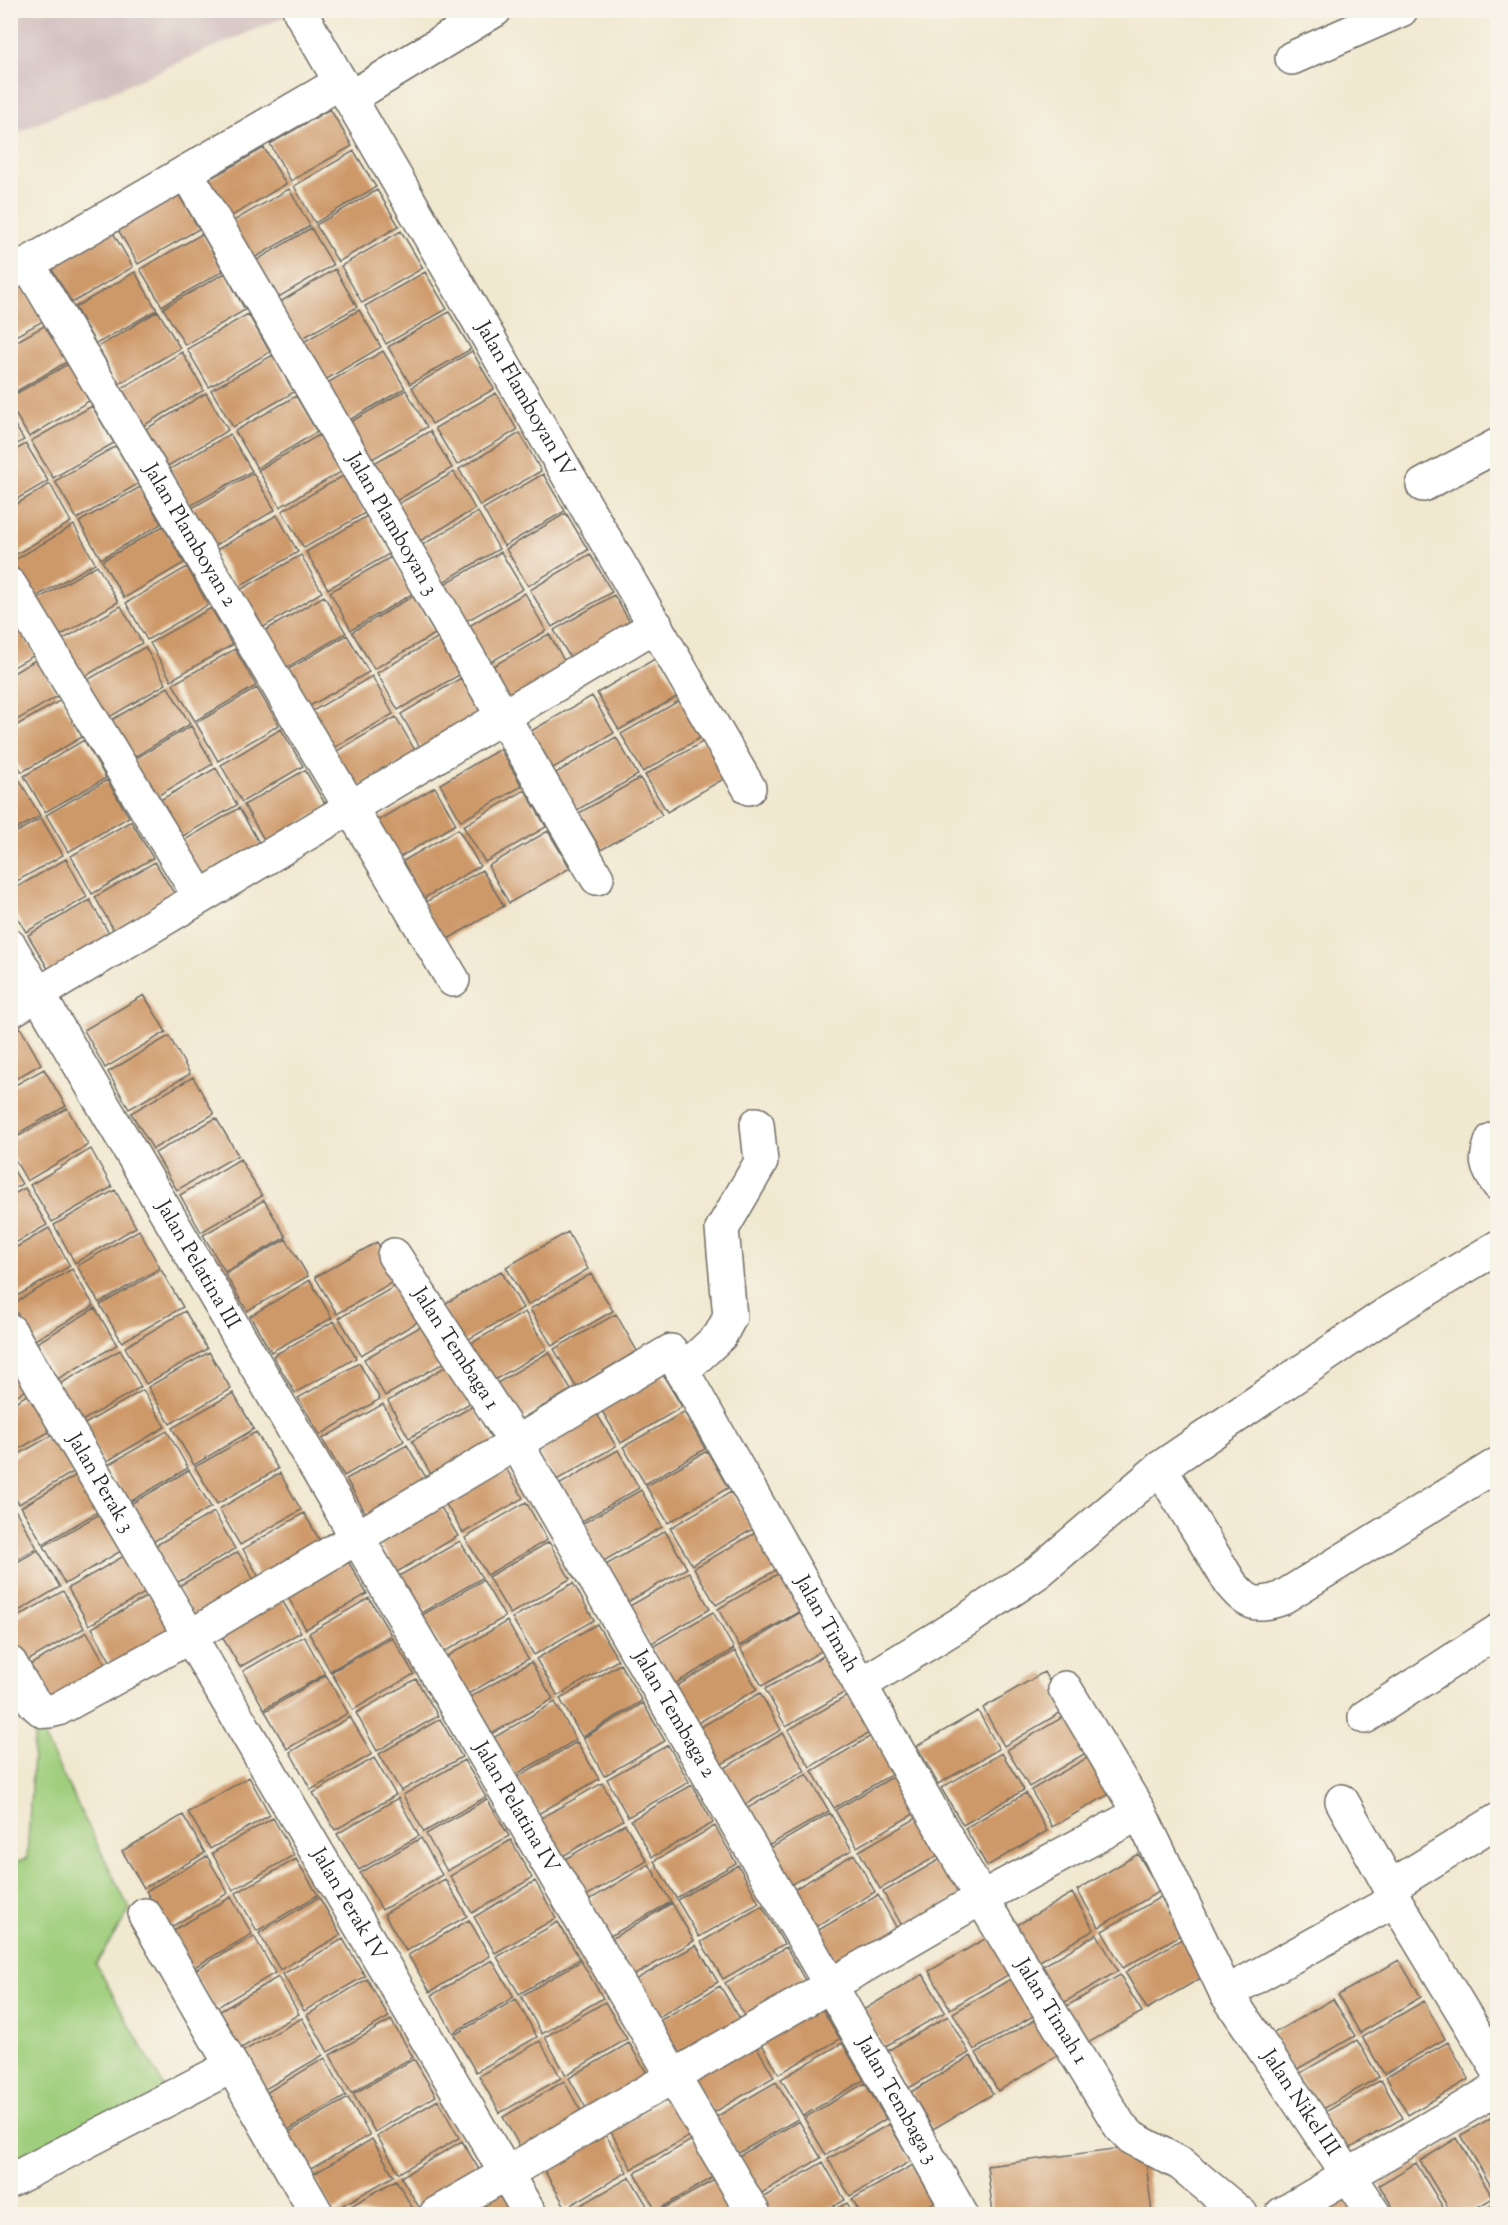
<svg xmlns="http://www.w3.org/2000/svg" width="1508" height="2225" font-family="'Sorts Mill Goudy',serif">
  <rect width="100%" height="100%" fill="#f7f3e8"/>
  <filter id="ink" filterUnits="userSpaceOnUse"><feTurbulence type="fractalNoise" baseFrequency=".0167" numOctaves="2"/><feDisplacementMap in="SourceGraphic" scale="12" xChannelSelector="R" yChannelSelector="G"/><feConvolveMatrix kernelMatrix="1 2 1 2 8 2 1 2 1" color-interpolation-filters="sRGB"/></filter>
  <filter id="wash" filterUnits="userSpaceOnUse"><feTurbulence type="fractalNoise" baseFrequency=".008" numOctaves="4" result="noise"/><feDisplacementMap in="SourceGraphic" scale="24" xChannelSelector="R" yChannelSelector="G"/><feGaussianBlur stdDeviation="1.35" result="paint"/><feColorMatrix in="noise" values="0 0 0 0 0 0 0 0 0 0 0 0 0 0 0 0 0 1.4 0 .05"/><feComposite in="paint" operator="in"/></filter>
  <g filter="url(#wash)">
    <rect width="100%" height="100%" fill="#f1e8d0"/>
    <path fill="#d2bfbf" d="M11,11H298L11,135Z"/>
    <path fill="#9fce7c" stroke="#657c54" stroke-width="1.5" d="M35,1719L130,1910L96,1964L168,2094L10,2165V1864L27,1858Z"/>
    <g id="blocks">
      <path fill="#ce9969" d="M330,109L352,146L291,181L270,144Z
        M264,148L286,184L225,220L204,182Z
        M354,151L376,187L315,223L294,186Z
        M289,189L310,226L249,261L228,224Z
        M377,190L399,226L338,262L316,225Z
        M177,192L199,229L138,264L117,228Z
        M311,228L333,265L272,301L250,264Z
        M112,231L133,267L72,303L50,266Z
        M401,231L423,268L362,303L341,266Z
        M202,234L223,271L162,306L140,269Z
        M335,269L357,307L296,342L275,305Z
        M135,272L157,310L96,344L75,307Z
        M425,272L447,309L386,344L365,306Z
        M225,273L245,310L185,345L163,308Z
        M21,283L43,321L10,339V290Z
        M359,310L381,347L320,383L298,345Z
        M158,311L180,348L119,384L98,347Z
        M449,312L471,349L410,384L388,347Z
        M248,314L270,352L209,387L187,349Z
        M46,325L67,362L10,395V345Z
        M383,351L405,388L344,423L322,386Z
        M472,351L494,389L432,424L412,387Z
        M182,352L204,390L143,426L122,388Z
        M273,355L294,392L233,427L211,390Z
        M68,364L89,401L29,437L10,405V397Z
        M406,390L427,427L367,462L345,425Z
        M206,393L228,430L168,466L146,429Z
        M496,393L517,430L457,465L435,428Z
        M296,396L317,432L257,468L235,431Z
        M92,406L114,443L53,478L31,441Z
        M10,417L24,440L10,448Z
        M430,431L452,468L391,504L369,466Z
        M520,433L541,471L480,506L459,469Z
        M230,434L252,471L190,506L170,469Z
        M319,435L341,472L280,507L258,470Z
        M26,444L48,481L10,503V453Z
        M116,446L138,484L77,519L55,481Z
        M454,472L475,509L415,544L393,507Z
        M253,473L275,510L214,546L192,508Z
        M543,474L565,511L504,546L483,509Z
        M343,476L365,513L304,548L282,511Z
        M50,484L71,522L10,558V508Z
        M140,487L161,524L101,559L79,522Z
        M478,512L499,549L438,585L417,548Z
        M566,513L588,550L528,586L506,549Z
        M277,515L298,552L238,587L216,550Z
        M367,516L389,554L328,589L306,552Z
        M74,525L95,563L34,598L13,561Z
        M163,526L184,563L124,598L102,561Z
        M501,552L523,589L461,624L439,587Z
        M590,554L612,592L552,627L530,590Z
        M301,555L322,592L262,628L240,590Z
        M391,557L412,594L351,630L330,592Z
        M97,565L118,602L58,637L36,600Z
        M187,567L208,605L147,640L126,603Z
        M525,593L546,631L485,665L464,629Z
        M614,595L636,632L576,668L554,630Z
        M324,596L346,633L286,668L264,631Z
        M413,596L435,634L374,669L352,632Z
        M121,606L142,643L82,678L60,641Z
        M211,608L232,645L171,680L150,643Z
        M13,617L35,655L10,669V619Z
        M549,634L570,671L509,706L488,669Z
        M347,635L369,672L308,707L287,670Z
        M437,638L459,675L398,710L377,673Z
        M145,647L166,684L106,719L84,682Z
        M235,649L256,686L195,721L173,684Z
        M658,657L680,695L619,730L597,693Z
        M37,659L58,696L10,724V675Z
        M372,676L393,714L332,749L311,712Z
        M461,678L483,716L422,751L401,714Z
        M168,687L190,724L129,760L108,722Z
        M257,688L279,725L218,761L196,723Z
        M592,696L614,733L553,768L531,731Z
        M682,699L703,736L643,772L621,734Z
        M61,700L82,737L22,772L10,753V729Z
        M396,717L417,754L356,789L335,752Z
        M191,726L213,764L152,799L131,761Z
        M281,729L303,766L242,802L221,765Z
        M616,737L638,775L577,810L556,773Z
        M84,740L106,778L45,812L24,776Z
        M706,740L727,777L667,812L645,775Z
        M500,749L522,786L461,821L440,784Z
        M216,768L237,805L176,840L155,803Z
        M305,770L327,807L266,843L244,805Z
        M640,778L662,815L601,850L579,813Z
        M19,779L40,816L10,833V783Z
        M107,780L129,817L68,852L46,815Z
        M435,787L456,824L395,860L373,823Z
        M525,790L546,827L485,862L463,826Z
        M239,808L261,846L200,881L178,844Z
        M41,818L63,855L10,885V836Z
        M131,821L153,858L92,894L71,856Z
        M458,829L480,866L419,901L398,864Z
        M548,831L570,868L509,903L488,866Z
        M66,859L87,897L26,932L10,905V891Z
        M155,862L177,898L116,934L95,897Z
        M482,870L504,906L443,942L422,904Z
        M90,900L111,937L50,972L28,935Z
        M144,995L166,1032L105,1068L84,1030Z
        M20,1027L41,1064L10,1082V1033Z
        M169,1036L190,1074L129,1109L108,1072Z
        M44,1069L66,1106L10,1138V1088Z
        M193,1077L214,1114L153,1149L131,1113Z
        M67,1108L88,1145L27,1181L10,1151V1141Z
        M216,1118L238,1155L177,1190L155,1153Z
        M91,1149L112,1187L52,1222L30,1185Z
        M240,1159L262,1196L201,1232L180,1195Z
        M10,1164L22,1184L10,1191Z
        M25,1188L47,1225L10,1246V1196Z
        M115,1190L136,1227L75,1263L54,1225Z
        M264,1200L286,1237L225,1272L203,1235Z
        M49,1228L70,1266L10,1300V1251Z
        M139,1230L160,1268L99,1303L77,1266Z
        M568,1232L588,1269L528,1305L506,1267Z
        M286,1239L308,1276L247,1311L225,1274Z
        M377,1242L398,1279L337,1314L315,1277Z
        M72,1269L94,1306L33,1341L12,1304Z
        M161,1270L183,1307L122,1342L100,1305Z
        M501,1271L523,1308L462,1343L441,1306Z
        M591,1274L613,1311L552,1346L530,1309Z
        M310,1280L332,1318L271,1352L250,1316Z
        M401,1283L421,1320L361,1355L339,1318Z
        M95,1308L117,1345L56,1380L35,1344Z
        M185,1311L207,1349L146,1384L125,1347Z
        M525,1312L547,1349L486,1385L465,1347Z
        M616,1314L637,1351L576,1387L554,1349Z
        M334,1321L356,1358L295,1393L273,1356Z
        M425,1324L447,1361L385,1396L364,1359Z
        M10,1350L32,1387L10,1399Z
        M120,1350L141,1387L80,1422L58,1385Z
        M209,1352L231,1389L170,1424L148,1387Z
        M549,1352L571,1390L511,1425L489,1388Z
        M359,1363L380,1399L320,1435L298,1398Z
        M448,1365L470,1403L409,1438L388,1401Z
        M660,1370L682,1407L621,1443L599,1406Z
        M143,1390L165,1427L104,1463L83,1425Z
        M34,1391L56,1428L10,1454V1405Z
        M233,1393L254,1429L194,1465L172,1428Z
        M383,1404L404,1441L344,1476L322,1439Z
        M473,1406L494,1443L433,1478L412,1441Z
        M594,1409L616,1446L555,1481L533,1444Z
        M684,1412L705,1449L645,1484L623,1447Z
        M167,1431L188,1468L128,1503L106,1466Z
        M58,1432L80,1468L19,1504L10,1489V1459Z
        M256,1432L278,1469L217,1504L195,1467Z
        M407,1445L428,1481L368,1517L346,1479Z
        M618,1450L639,1488L579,1523L557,1486Z
        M707,1451L728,1488L668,1523L646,1486Z
        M502,1461L523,1498L463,1533L441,1496Z
        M189,1470L211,1507L151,1543L129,1505Z
        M82,1472L103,1509L43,1544L21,1507Z
        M280,1473L301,1510L240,1545L219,1509Z
        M641,1490L662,1527L602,1562L580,1525Z
        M731,1492L753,1529L692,1565L670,1528Z
        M436,1499L458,1536L397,1572L375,1535Z
        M526,1502L547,1540L487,1575L465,1538Z
        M16,1511L37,1548L10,1563V1514Z
        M105,1511L126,1548L65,1584L44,1546Z
        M214,1512L235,1549L175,1584L153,1547Z
        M304,1513L326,1551L264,1586L243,1549Z
        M665,1531L687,1568L626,1603L604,1566Z
        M755,1533L776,1570L716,1605L694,1568Z
        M460,1541L482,1578L421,1613L399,1576Z
        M549,1542L570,1579L510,1614L488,1577Z
        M38,1550L60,1587L10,1616V1566Z
        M238,1552L259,1589L199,1625L177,1587Z
        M129,1553L150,1590L89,1625L68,1588Z
        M345,1556L367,1594L306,1629L285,1592Z
        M689,1572L710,1609L650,1644L628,1607Z
        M779,1573L800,1611L739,1646L718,1609Z
        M483,1580L505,1617L444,1652L422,1615Z
        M573,1583L594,1620L534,1655L512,1618Z
        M63,1591L84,1628L24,1663L10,1641V1621Z
        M153,1593L174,1630L113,1666L92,1628Z
        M279,1595L301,1632L240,1667L218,1630Z
        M369,1598L391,1635L330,1671L309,1633Z
        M713,1612L734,1649L673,1685L652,1647Z
        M801,1612L823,1650L762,1686L740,1648Z
        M507,1621L528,1659L468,1694L446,1657Z
        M597,1624L618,1660L558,1696L536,1659Z
        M87,1632L108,1669L48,1704L26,1667Z
        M304,1636L325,1674L264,1709L243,1671Z
        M392,1637L414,1674L353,1710L331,1672Z
        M735,1651L757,1689L696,1724L675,1687Z
        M825,1655L847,1691L786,1727L765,1689Z
        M531,1662L553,1699L491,1734L470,1697Z
        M620,1664L642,1701L582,1737L560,1699Z
        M1044,1672L1065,1710L1004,1746L983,1708Z
        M326,1675L348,1713L287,1749L265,1711Z
        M416,1679L438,1716L377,1751L356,1713Z
        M760,1693L781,1730L720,1765L699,1728Z
        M849,1695L871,1732L810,1767L788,1730Z
        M555,1702L576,1740L515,1775L493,1738Z
        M643,1703L665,1741L604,1776L583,1738Z
        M978,1711L999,1749L938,1784L917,1746Z
        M1068,1714L1089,1751L1029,1787L1007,1750Z
        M350,1717L372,1754L311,1790L290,1752Z
        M440,1719L462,1757L401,1791L379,1754Z
        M783,1733L805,1771L744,1805L723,1769Z
        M873,1735L894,1773L834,1808L812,1771Z
        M577,1742L599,1779L538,1814L517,1777Z
        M668,1745L689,1782L628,1817L607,1779Z
        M1002,1753L1024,1790L963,1825L941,1788Z
        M1092,1755L1113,1792L1052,1827L1031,1790Z
        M374,1758L396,1795L335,1830L313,1793Z
        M464,1760L486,1797L424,1832L403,1795Z
        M807,1774L829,1811L768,1846L746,1809Z
        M896,1775L917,1812L857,1847L835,1810Z
        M249,1777L270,1815L210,1849L188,1812Z
        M602,1783L623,1820L563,1856L541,1818Z
        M692,1785L713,1823L652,1857L631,1820Z
        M1026,1793L1047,1831L987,1866L965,1828Z
        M398,1798L419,1836L359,1870L337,1834Z
        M487,1799L509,1836L447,1871L426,1834Z
        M830,1813L852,1850L790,1885L769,1849Z
        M183,1815L205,1853L144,1888L122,1851Z
        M920,1816L942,1853L880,1889L859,1851Z
        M273,1818L294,1855L233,1890L212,1853Z
        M625,1824L647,1861L586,1896L565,1859Z
        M715,1826L736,1863L676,1898L654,1861Z
        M421,1838L442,1875L382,1910L360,1873Z
        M511,1840L532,1878L472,1913L450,1876Z
        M854,1854L875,1892L815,1927L793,1890Z
        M1138,1854L1160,1891L1099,1927L1077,1890Z
        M207,1856L228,1893L168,1929L146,1891Z
        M944,1857L965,1893L904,1929L883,1892Z
        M296,1859L318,1895L257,1931L236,1893Z
        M649,1864L671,1902L610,1936L589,1900Z
        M738,1865L759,1903L699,1937L677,1900Z
        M445,1879L467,1916L406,1951L384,1914Z
        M535,1881L556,1918L495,1953L474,1917Z
        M1072,1893L1094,1930L1033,1965L1012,1928Z
        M878,1895L899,1932L839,1967L817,1931Z
        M1162,1896L1184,1933L1123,1968L1102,1931Z
        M231,1897L252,1934L191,1969L170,1932Z
        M319,1897L341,1935L280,1970L259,1933Z
        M672,1903L694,1941L633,1976L611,1939Z
        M762,1906L784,1944L723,1979L701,1942Z
        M469,1920L490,1956L430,1992L408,1955Z
        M558,1922L580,1959L519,1994L497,1957Z
        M1097,1934L1118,1971L1058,2006L1036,1970Z
        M254,1936L275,1973L214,2009L193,1971Z
        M990,1936L1011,1973L950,2009L929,1971Z
        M1187,1936L1208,1974L1147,2009L1125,1972Z
        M343,1939L365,1976L304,2011L283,1974Z
        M696,1945L718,1982L657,2018L635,1980Z
        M786,1947L807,1984L747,2019L725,1983Z
        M492,1960L514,1997L453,2033L432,1995Z
        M1399,1960L1421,1997L1360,2033L1338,1995Z
        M581,1961L603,1998L542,2034L521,1996Z
        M923,1974L945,2012L884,2047L863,2010Z
        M1120,1975L1142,2012L1081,2047L1060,2010Z
        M278,1977L299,2014L238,2050L217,2013Z
        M1014,1977L1035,2015L974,2050L953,2013Z
        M367,1979L389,2017L328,2052L307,2015Z
        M720,1986L742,2022L681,2058L659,2021Z
        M516,1999L537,2037L476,2072L454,2035Z
        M1333,1999L1355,2036L1294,2071L1272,2034Z
        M1424,2001L1445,2039L1384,2074L1362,2037Z
        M605,2002L627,2039L566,2075L545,2037Z
        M818,2002L840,2039L779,2074L758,2037Z
        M948,2016L969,2053L909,2088L887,2051Z
        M302,2018L323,2055L262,2091L240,2053Z
        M1038,2018L1059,2055L998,2091L976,2053Z
        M391,2020L413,2057L351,2093L330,2055Z
        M753,2040L774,2077L713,2113L691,2075Z
        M1357,2040L1379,2077L1318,2112L1297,2075Z
        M540,2041L561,2078L500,2113L479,2076Z
        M1448,2042L1469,2079L1408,2115L1386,2077Z
        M629,2043L651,2080L590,2115L569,2078Z
        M842,2043L864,2080L803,2116L781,2079Z
        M971,2056L993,2094L933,2129L911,2092Z
        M325,2058L346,2096L286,2131L264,2094Z
        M414,2059L436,2096L375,2132L353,2094Z
        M1381,2080L1403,2118L1342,2153L1320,2115Z
        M564,2081L585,2119L524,2154L503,2117Z
        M776,2082L798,2119L737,2154L716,2117Z
        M865,2083L886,2119L826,2155L804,2118Z
        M671,2096L693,2134L632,2169L611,2132Z
        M348,2098L370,2135L309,2170L287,2133Z
        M438,2100L459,2138L399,2173L377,2136Z
        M1498,2114V2198L1461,2135Z
        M799,2121L821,2158L760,2194L739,2156Z
        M889,2124L911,2161L850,2196L828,2159Z
        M606,2135L627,2172L566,2208L544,2170Z
        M695,2138L717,2175L656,2211L635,2173Z
        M1457,2138L1493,2198L1466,2214H1452L1420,2161Z
        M372,2139L394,2176L333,2211L312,2175Z
        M462,2141L484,2178L423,2214L401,2177Z
        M1144,2145L1152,2214H993L987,2166Z
        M823,2162L845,2200L819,2214H772L762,2198Z
        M1416,2163L1447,2214H1397L1379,2185Z
        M913,2165L935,2202L913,2214H861L852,2199Z
        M630,2177L652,2214H570L569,2212Z
        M718,2178L740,2214H658L657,2212Z
        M396,2180L416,2214H337Z
        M503,2188L518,2214H458Z
        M1342,2190L1357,2214H1301Z
        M847,2203L854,2214H827Z
        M1496,2203L1498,2214H1477Z
        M937,2205L942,2214H921Z"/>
    </g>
  </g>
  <g filter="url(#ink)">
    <use href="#blocks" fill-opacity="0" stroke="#706d65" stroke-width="1.5"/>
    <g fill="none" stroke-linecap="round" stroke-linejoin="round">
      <g stroke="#706d65" stroke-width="36">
        <g id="minor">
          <path id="s1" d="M300,12L749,788"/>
          <path d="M1292,58L1401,10"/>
          <path d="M350,98L495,10"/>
          <path id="s2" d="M186,172L597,878"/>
          <path id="s3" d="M28,264L453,980"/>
          <path d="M10,274L341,82"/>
          <path d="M1423,485L1498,445"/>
          <path d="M10,585L200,897"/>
          <path id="s4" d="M10,946L754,2214"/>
          <path d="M10,1011L656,625"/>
          <path d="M1498,1137L1492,1140C1484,1162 1486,1165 1498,1184"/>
          <path id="s5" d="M394,1255L516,1443L831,1986L961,2214"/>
          <path id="s6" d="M10,1331L530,2214"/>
          <path d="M682,1371L720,1336L730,1317L722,1229L761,1162L757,1124"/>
          <path d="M1160,1468L1231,1584C1248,1604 1255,1607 1280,1599L1498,1464"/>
          <path id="s7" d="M10,1663C18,1676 31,1705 44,1711C49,1712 54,1710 58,1709L191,1636L671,1351L981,1898L1120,2126L1132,2138L1181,2164L1241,2214"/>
          <path d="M860,1685L968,1619L1038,1572L1160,1468L1391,1311L1498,1247"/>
          <path id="s8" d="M1065,1688L1140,1813L1226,1993L1374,2214"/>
          <path d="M1365,1717L1498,1631"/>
          <path d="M1342,1801L1390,1887L1395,1900L1498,2070"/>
          <path d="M1390,1887L1498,1820"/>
          <path d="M145,1915L317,2214"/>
          <path d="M1226,1993L1395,1900"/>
          <path d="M10,2181L232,2066"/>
          <path d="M436,2214L981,1898L1140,1813"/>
          <path d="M1282,2214L1498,2088"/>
        </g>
      </g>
      <use href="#minor" stroke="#fff" stroke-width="33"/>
    </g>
  </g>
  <g text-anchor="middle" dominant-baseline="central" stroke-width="6" stroke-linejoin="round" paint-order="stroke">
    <g font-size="21" fill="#2b2b2b" stroke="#f7f3e8">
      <text stroke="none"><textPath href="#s1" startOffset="448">Jalan Flamboyan IV</textPath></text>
      <text stroke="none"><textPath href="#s2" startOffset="408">Jalan Plamboyan 3</textPath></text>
      <text stroke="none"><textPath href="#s3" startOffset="316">Jalan Plamboyan 2</textPath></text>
      <text stroke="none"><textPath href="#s4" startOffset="370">Jalan Pelatina III</textPath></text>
      <text stroke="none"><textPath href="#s5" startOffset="112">Jalan Tembaga 1</textPath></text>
      <text stroke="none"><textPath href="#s6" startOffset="177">Jalan Perak 3</textPath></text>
      <text stroke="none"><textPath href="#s7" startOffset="1098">Jalan Timah</textPath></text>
      <text stroke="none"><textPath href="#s5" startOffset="538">Jalan Tembaga 2</textPath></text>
      <text stroke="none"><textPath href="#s4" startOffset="999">Jalan Pelatina IV</textPath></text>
      <text stroke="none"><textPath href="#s6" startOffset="666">Jalan Perak IV</textPath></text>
      <text stroke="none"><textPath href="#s7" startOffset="1546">Jalan Timah 1</textPath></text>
      <text stroke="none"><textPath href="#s5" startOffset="984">Jalan Tembaga 3</textPath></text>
      <text stroke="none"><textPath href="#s8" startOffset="478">Jalan Nikel III</textPath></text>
    </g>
  </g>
  <rect width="1508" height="2225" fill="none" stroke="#f7f3e8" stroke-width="36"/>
</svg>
